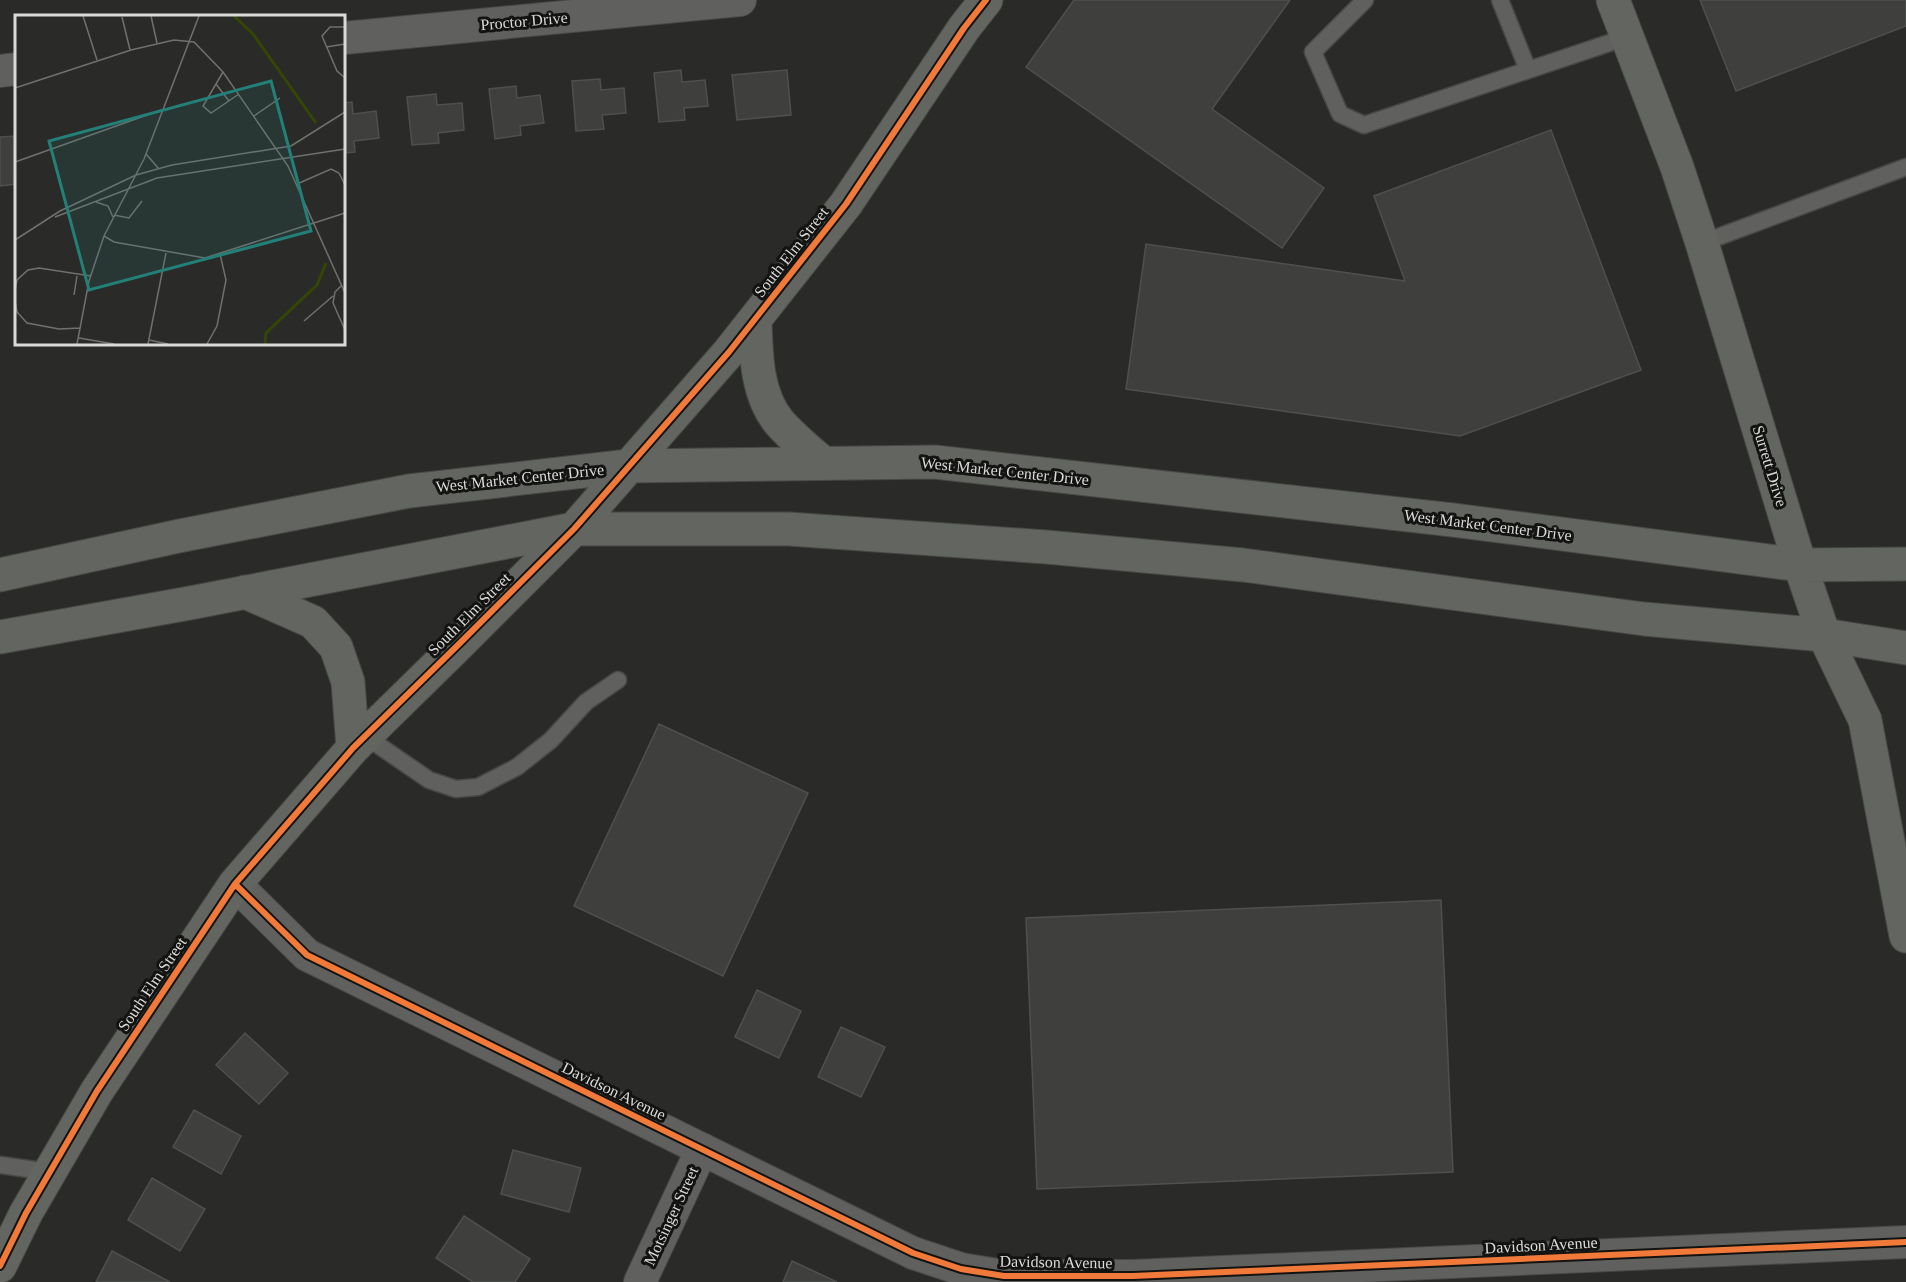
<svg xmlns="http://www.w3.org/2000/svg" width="1906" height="1282" font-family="'Times New Roman',serif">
  <rect width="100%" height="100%" fill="#2a2b29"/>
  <path fill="#3f403e" stroke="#4f504e" stroke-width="1.5" d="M1074,0H1290L1212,109L1324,188L1282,248L1026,67Z
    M1700,0H1906V26L1736,91Z
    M681,70L682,82L705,80L708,106L684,108L685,120L659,122L654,73Z
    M787,70L791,115L737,120L732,75Z
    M600,79L601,90L624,88L626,113L602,115L604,129L576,131L572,81Z
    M516,86L517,98L540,95L544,123L520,126L521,135L495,139L489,89Z
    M436,94L437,105L462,103L464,130L438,133L439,143L412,145L407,97Z
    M352,102L353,114L376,111L379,138L354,141L355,152L344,153V103Z
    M1551,130L1641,370L1460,436L1126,389L1146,244L1405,281L1374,196Z
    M16,136V184L0,186V137Z
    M659,724L808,793L723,976L574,906Z
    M1441,900L1453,1172L1037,1189L1026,918Z
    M757,990L801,1011L779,1058L735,1037Z
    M841,1027L885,1047L861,1097L818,1077Z
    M245,1033L288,1073L259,1104L216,1065Z
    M194,1110L241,1136L221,1174L173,1147Z
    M513,1150L581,1168L569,1212L501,1194Z
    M152,1178L205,1209L180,1251L128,1220Z
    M464,1216L530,1259L515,1282H473L436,1258Z
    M112,1251L170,1282H96Z
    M792,1261L837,1282H783Z"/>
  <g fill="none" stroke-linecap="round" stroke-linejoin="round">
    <g stroke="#474745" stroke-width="19">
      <path id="lane" d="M1365,0L1313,52L1340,114L1364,125L1627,37
        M1500,0L1528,70
        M1702,243L1906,167
        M365,736L429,780L456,789L478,787L517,767L551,740L586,702L618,680
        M0,1165L49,1172"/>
    </g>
    <g stroke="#474745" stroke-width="34">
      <path id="street" d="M344,38L740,0
        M0,71L16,69
        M235,884L307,955L913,1253L961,1269L1004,1276H1133L1906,1242
        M640,1282L702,1149"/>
    </g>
    <g stroke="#474745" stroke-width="35">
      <path id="secondary" d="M1613,0L1677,167L1702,243L1800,565L1824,635L1865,720L1906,936
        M755,319C756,353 756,394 779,422C792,437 808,450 823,463
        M0,575L179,536L409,491L629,466L935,462L1453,520L1800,565L1906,564
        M245,592L313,622L336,647L348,682L353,748
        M0,637L190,603L574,529H789L1046,547L1243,565L1644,619L1824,635L1906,648
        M0,1266L26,1213L97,1091L235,884L353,748L459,644L574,529L729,352L846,204L964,28L986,0"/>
    </g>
    <use href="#lane" stroke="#60615f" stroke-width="16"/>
    <use href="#street" stroke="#60615f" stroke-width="32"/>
    <use href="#secondary" stroke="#636560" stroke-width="33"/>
    <g stroke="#131412" stroke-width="10">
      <path id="cycleway" d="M235,884L307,955L913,1253L961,1269L1004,1276H1133L1906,1242
        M0,1266L26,1213L97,1091L235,884L353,748L459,644L574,529L729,352L846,204L964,28L986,0"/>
    </g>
    <use href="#cycleway" stroke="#f17a3a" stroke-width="6"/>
  </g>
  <g text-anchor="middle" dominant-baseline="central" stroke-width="6" stroke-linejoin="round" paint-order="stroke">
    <g font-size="16" fill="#dadad8" stroke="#131412">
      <text transform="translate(524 21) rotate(-5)">Proctor Drive</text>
      <text transform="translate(791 252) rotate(-52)">South Elm Street</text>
      <text transform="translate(1770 466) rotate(73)">Surrett Drive</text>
      <text transform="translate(1005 471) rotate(6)">West Market Center Drive</text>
      <text transform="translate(520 478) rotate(-6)">West Market Center Drive</text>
      <text transform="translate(1488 525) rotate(7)">West Market Center Drive</text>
      <text transform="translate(469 614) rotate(-45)">South Elm Street</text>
      <text transform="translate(152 984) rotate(-56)">South Elm Street</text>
      <text transform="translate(614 1091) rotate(26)">Davidson Avenue</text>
      <text transform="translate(671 1216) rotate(-65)">Motsinger Street</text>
      <text transform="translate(1541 1245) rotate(-3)">Davidson Avenue</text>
      <text transform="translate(1056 1262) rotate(1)">Davidson Avenue</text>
    </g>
  </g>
  <g transform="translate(15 15)">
    <rect width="330" height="330" fill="#2a2b29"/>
    <path fill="none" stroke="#354504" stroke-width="3" d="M219,1L238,19L301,108M250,329L251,318L302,270L311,248"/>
    <path fill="none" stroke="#70716f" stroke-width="1.5" d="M68,1L82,45M136,1L142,28M107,2L115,35M330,12H315L307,21L322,56L330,63M311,32L330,29M208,57L188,91L196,98L224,79M201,69L214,86M0,73L116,35L159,25L179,27L208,57L273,151L330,278M239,101L265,83M131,139L144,154M0,147L149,94M282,169L316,154L324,158L330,170M81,187L93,191L98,202M99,200L114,203L127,186M40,202L142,163L330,134M89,221L99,227L190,243L330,198M0,225L45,196L121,160L157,150L276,131L330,97M327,270L320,277L318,288L330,315M0,275L2,265L13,255L24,253L76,261M59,280L62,261M0,286L2,297L12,308L44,314L65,313M289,306L318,281M64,323L99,329M134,325L153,329M62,329L74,266L89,221L129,144L184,1M133,329L151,238M192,329L202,311L211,265L205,239"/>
    <path fill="#238079" fill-opacity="0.15" stroke="#238079" stroke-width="3" d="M256,66L296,216L74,275L34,126Z"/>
    <rect width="330" height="330" fill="none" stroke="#dadad8" stroke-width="3"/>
  </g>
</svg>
